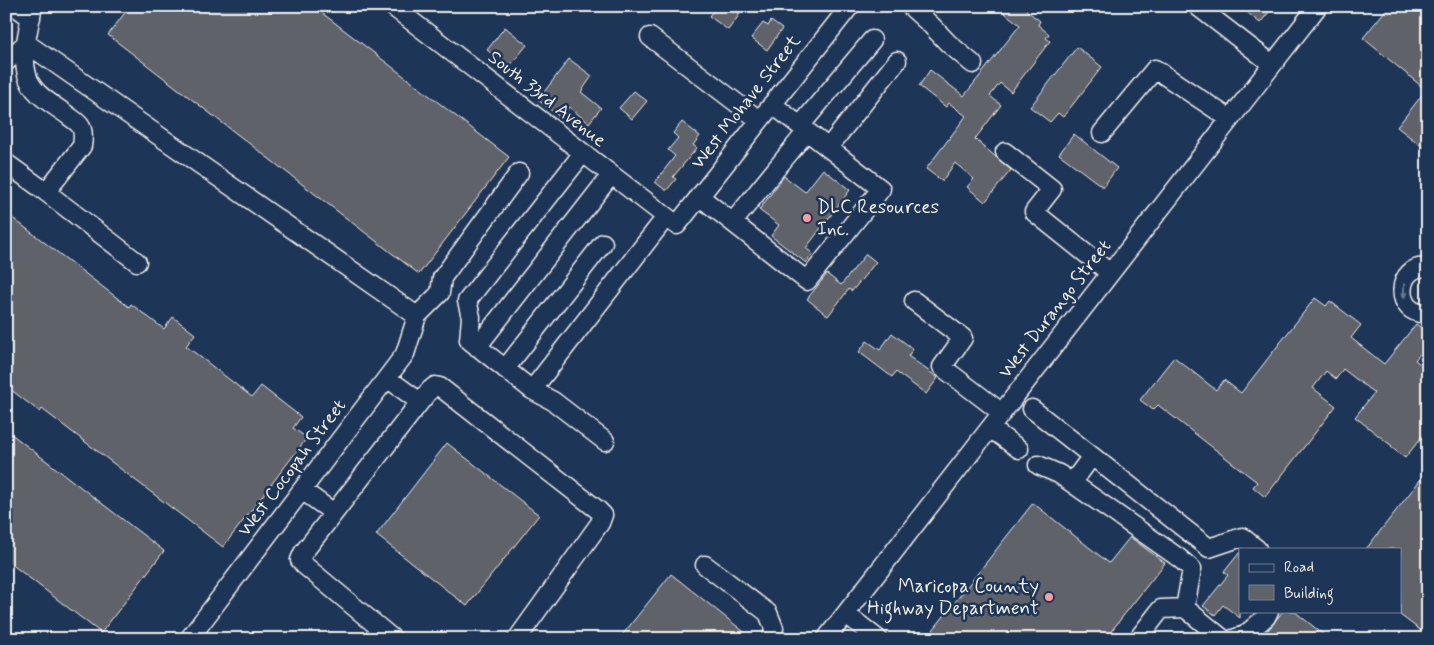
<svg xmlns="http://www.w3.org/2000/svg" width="1434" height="645" font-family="Mynerve,sans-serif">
  <rect width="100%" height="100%" fill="#1d3557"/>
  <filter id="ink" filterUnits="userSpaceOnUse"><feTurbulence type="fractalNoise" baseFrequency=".02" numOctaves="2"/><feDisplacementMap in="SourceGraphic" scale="10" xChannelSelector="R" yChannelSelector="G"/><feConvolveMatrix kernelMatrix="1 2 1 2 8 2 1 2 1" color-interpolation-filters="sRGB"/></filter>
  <g filter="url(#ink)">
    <path fill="#5e6269" stroke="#f4f1e8" d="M130,6H313L509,157L419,274L108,35Z
      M717,6H729L740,14L728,30L709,16Z
      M996,6H1030L1026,10L1040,21L1038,25L1049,34L1046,38L1050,41L1011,92L1000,83L990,96L1001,105L975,139L1011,170L985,202L967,187L974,179L955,163L942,181L926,169L966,116L949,103L946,107L919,86L930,70L964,96L1020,25Z
      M1253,6H1274L1260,23L1248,13Z
      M1389,6H1428V151L1397,127L1426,90L1363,38Z
      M771,21L782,29L767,50L751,38L763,23L768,26Z
      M505,27L527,45L509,67L487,50Z
      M1077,47L1102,67L1063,117L1058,113L1050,122L1030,107Z
      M569,59L592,76L581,92L601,108L589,123L569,107L561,118L538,100Z
      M634,91L647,101L632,119L619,108Z
      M682,122L700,136L693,145L697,148L673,177L676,179L667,190H665L655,182L675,156L668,150L678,138L673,133Z
      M1074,134L1117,168L1103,187L1059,154Z
      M823,169L850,190L806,248L813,254L806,263L771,236L779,225L759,210L784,176L805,192Z
      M6,213L129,307L131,304L164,329L173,317L195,334L186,346L252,397L261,386L301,417L293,428L307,438L223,547L42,409L40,412L6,386Z
      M866,254L876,262L852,291L849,289L828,316L807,299L827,274L841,285Z
      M1315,298L1326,306L1330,301L1361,325L1351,338L1384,364L1416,324L1428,333V344L1415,360L1428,370V429L1405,458L1391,447L1392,446L1355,417L1374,393L1343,369L1336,379L1326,371L1313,388L1336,406L1265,497L1253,487L1257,482L1158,405L1153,410L1140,400L1174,357L1216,390L1224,380L1241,393Z
      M892,333L913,349L908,356L938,378L926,394L896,372L892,377L859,352L867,341L880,350Z
      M6,430L164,551L101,633L6,560Z
      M447,443L539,515L467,606L376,535Z
      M1428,470V636L1400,615V549H1366Z
      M1033,503L1109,563L1130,537L1165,563L1105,639H944L933,630Z
      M1240,552V618L1223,605L1215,615L1203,606L1228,575L1224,572Z
      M671,574L753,639H619Z
      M1283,611H1294L1329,639H1261Z"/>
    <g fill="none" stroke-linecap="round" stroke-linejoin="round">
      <g stroke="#f4f1e8" stroke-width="21">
        <path id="minor" d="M15,6L31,18
          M392,6L677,225L850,6
          M910,6L931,25L948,43L973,64
          M1197,6L1272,64
          M650,37L759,120
          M26,43L417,316
          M6,62L26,43
          M800,126L872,40
          M1102,133L1155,69L1230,119
          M828,148L897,61
          M1005,152L1052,189L1034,212L1110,273
          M583,153L467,301L471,317L469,340L532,390L666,217
          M6,163L46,192L82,146C83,140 84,133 81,127C79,123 74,120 70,117C55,105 32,95 27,75C21,54 29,27 33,6
          M46,192L137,262
          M699,196L807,281L881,189L772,104
          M733,222L807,131
          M1428,268C1396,262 1392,317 1428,313
          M914,301L963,338L942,367L1002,413
          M477,347L611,175
          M505,369L603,243
          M387,378L420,402
          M532,390L553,401L605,441
          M1032,409L1092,456
          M990,428L1019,449
          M1038,465L1059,474L1072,483L1179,558L1192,569L1185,608
          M1072,483L1092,456L1209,548L1242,537L1257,549
          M302,490L334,513
          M705,565L768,613L774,628L772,639
          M846,614L878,639
          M189,639L405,354L417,316L440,293L442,278L519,173
          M393,639L304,565L300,560L303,553L420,402L430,390L435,386L440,387L598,510L603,515L600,523L517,639
          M826,639L1318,6
          M1138,639L1161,609L1185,608L1223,639
          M1233,639L1245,635L1266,617L1269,611"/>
      </g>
      <use href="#minor" stroke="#1d3557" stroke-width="18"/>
    </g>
    <defs><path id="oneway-solid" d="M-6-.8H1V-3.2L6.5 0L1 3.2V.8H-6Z" transform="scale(1.25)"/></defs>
    <use fill="#68778a" href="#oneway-solid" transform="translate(1404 291) rotate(90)"/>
  </g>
  <g fill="#ff9aa2" stroke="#1d3557" stroke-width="2">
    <circle cx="807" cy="218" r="5"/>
    <circle cx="1049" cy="597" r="5"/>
  </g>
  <g text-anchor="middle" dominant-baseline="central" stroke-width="5" stroke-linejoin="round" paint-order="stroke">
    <g font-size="19" fill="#f4f1e8" stroke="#1d3557">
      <text transform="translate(547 99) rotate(38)">South 33rd Avenue</text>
      <text transform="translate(746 102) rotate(-52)">West Mohave Street</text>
      <text transform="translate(1055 309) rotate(-52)">West Durango Street</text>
      <text transform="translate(292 468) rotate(-53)">West Cocopah Street</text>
    </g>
    <g font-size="19" fill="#f4f1e8" stroke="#1d3557" text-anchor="start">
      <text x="817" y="207">DLC Resources<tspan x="817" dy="22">Inc.</tspan></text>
      <text x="1039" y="586" text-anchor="end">Maricopa County<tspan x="1039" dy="22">Highway Department</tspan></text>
    </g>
  </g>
  <rect width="1434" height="645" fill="none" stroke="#1d3557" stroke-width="25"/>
  <rect x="12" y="12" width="1409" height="620" fill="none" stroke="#f4f1e8" stroke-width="2" filter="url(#ink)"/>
  <rect x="1239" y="548" width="162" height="65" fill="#1d3557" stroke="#738091"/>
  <rect x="1249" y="564" width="25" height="8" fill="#1d3557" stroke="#738091"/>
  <text x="1284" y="572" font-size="15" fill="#f4f1e8">Road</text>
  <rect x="1249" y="585" width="25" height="15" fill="#5e6269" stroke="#738091"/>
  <text x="1284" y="598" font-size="15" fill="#f4f1e8">Building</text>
</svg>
